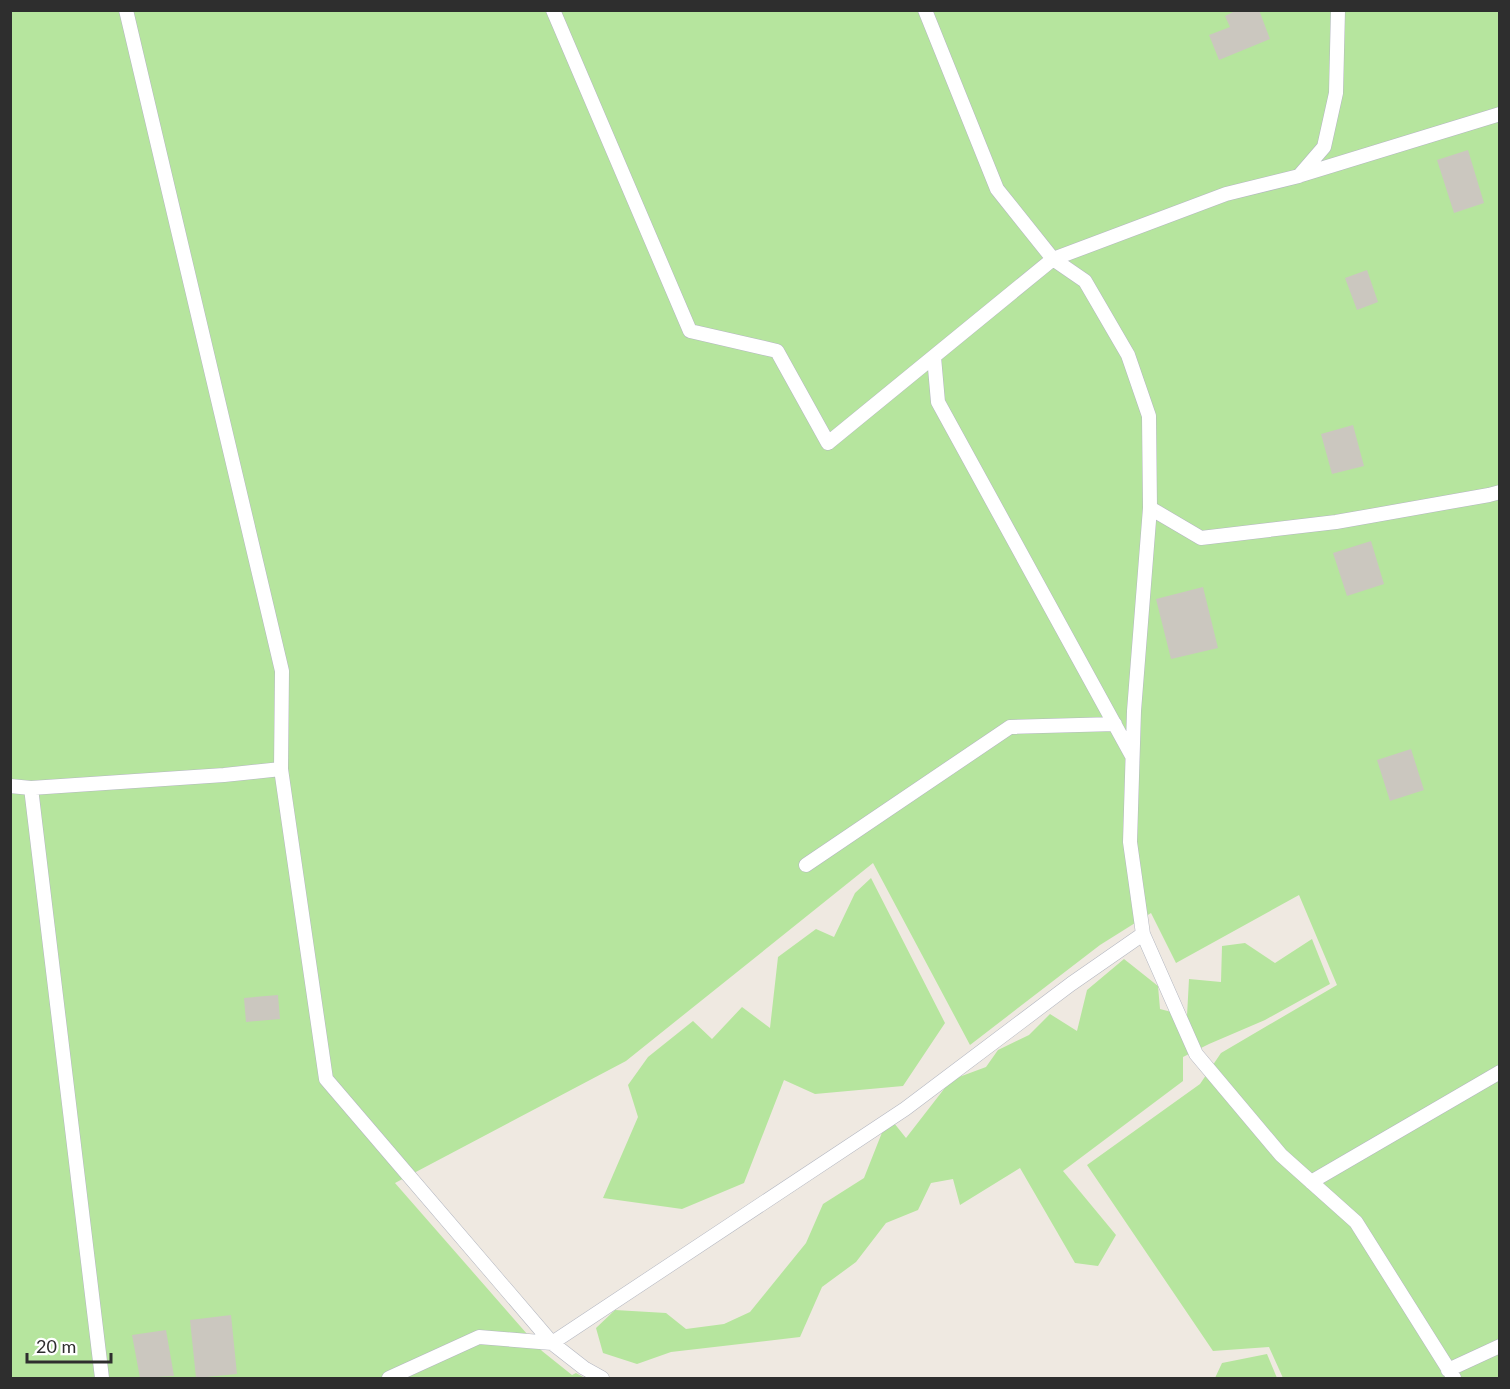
<svg xmlns="http://www.w3.org/2000/svg" width="1510" height="1389" font-family="Lato,sans-serif">
  <rect width="100%" height="100%" fill="#efe9e1"/>
  <path fill="#b6e59e" d="M10,11H1499V1378H1283L1269,1347L1213,1351L1087,1165L1200,1084L1221,1053L1337,985L1299,895L1176,963L1151,913L1100,945L970,1045L873,863L626,1061L395,1183L542,1351L572,1375L576,1373L585,1378H11Z
    M871,878L945,1023L903,1086L815,1094L784,1080L744,1183L682,1209L603,1198L638,1117L628,1085L648,1057L693,1021L712,1039L742,1007L770,1028L778,957L816,929L834,937L855,893Z
    M1312,939L1330,984L1265,1020L1209,1044L1183,1057V1081L1063,1171L1116,1235L1098,1266L1075,1263L1020,1168L960,1205L953,1179L931,1183L918,1210L886,1223L856,1262L822,1287L800,1337L671,1352L637,1364L603,1353L596,1328L615,1310L666,1313L686,1329L724,1324L750,1312L806,1243L823,1204L864,1178L883,1130L894,1123L906,1138L951,1080L986,1067L998,1050L1029,1035L1050,1014L1077,1031L1087,990L1124,959L1158,986L1160,1009L1187,1016L1189,979L1221,982L1222,946L1245,943L1275,963Z
    M1267,1354L1277,1378H1215L1222,1363Z"/>
  <path fill="#cbc7bf" d="M1237,10H1259L1270,39L1219,60L1209,35L1230,27L1225,16Z
    M1468,150L1484,203L1454,213L1437,160Z
    M1367,270L1378,302L1357,310L1345,278Z
    M1353,425L1364,466L1332,474L1321,434Z
    M1371,541L1384,584L1347,596L1333,553Z
    M1203,587L1218,648L1171,659L1156,599Z
    M1411,749L1424,790L1390,801L1377,760Z
    M278,995L280,1019L246,1022L244,998Z
    M231,1315L237,1374L196,1378L190,1320Z
    M166,1330L174,1376L140,1378L132,1335Z"/>
  <g fill="none" stroke-linecap="round" stroke-linejoin="round">
    <g stroke="#b4b7c1" stroke-width="15">
      <path id="service" d="M126,10L282,671L281,769L326,1079L552,1343L584,1368L602,1378
        M553,10L690,331L777,351L828,443L1053,259L997,189L925,10
        M1301,175L1500,114
        M1053,259L1085,281L1128,355L1149,416L1150,508L1134,711L1130,842L1143,934L1196,1054L1281,1155L1356,1222L1454,1378
        M1053,259L1226,194L1299,176L1324,147L1336,93L1338,10
        M934,357L938,402L1132,756
        M1150,508L1201,538L1336,522L1489,495L1500,492
        M10,786L31,788L224,775L281,769
        M31,788L102,1378
        M806,865L1010,727L1115,724
        M1311,1182L1500,1072
        M1448,1370L1500,1346
        M389,1378L479,1337L552,1343L905,1109L1071,984L1143,934"/>
    </g>
    <use href="#service" stroke="#fff" stroke-width="14"/>
  </g>
  <rect width="1510" height="1389" fill="none" stroke="#2e2e2e" stroke-width="24"/>
  <path d="M27 1353v9h84v-9" fill="none" stroke="#2e2e2e" stroke-width="3"/>
  <text x="36" y="1353" font-size="18" fill="#2e2e2e" stroke="#ffffff" stroke-width="4.5" paint-order="stroke">20 m</text>
</svg>
